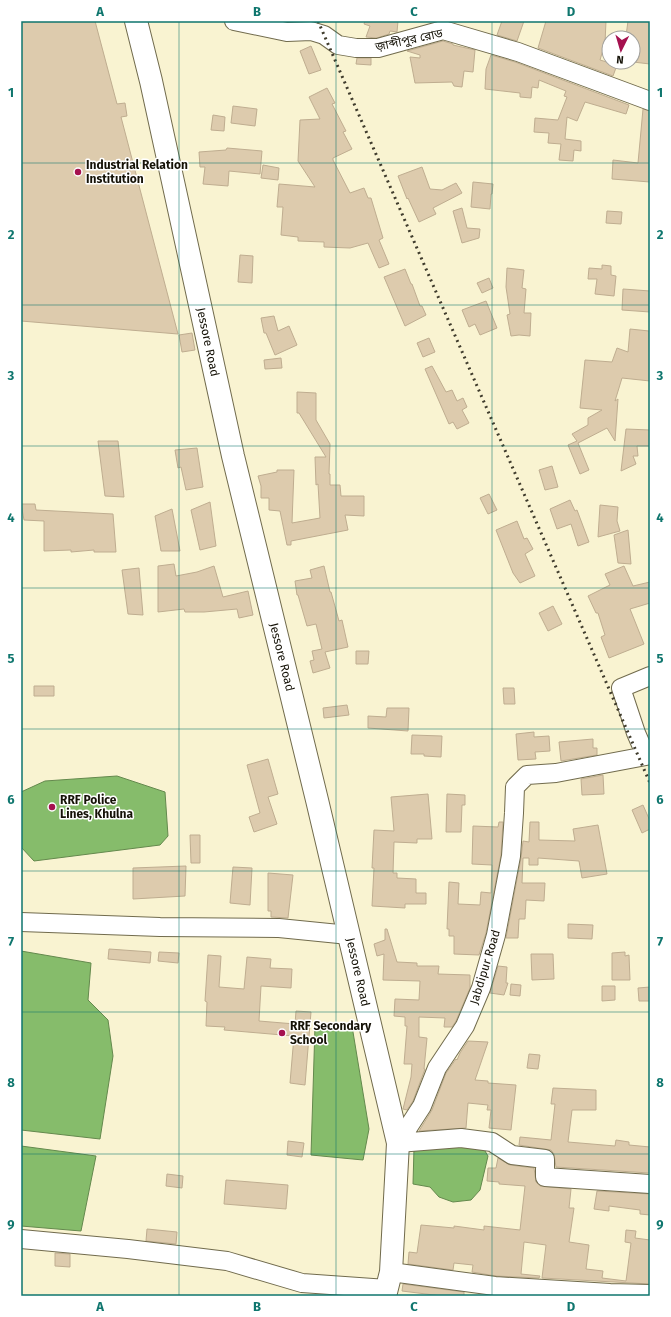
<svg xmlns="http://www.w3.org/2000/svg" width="671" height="1317" font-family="'Fira Sans','Noto Sans Bengali',sans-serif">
  <rect width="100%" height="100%" fill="#f9f3d1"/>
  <path fill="#86bc6b" stroke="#64894d" d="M117,776L165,792L168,836L160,845L34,861L21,847V792L45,781Z
    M21,951L91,963L88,1000L108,1020L113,1056L100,1139L21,1130Z
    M315,1026H352L369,1129L363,1160L311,1155Z
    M21,1146L96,1156L81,1231L21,1226Z
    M482,1146L488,1156L480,1190L471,1200L453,1202L439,1197L430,1187L413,1184L414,1148Z"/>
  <path fill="#ddcbad" stroke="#bfad90" d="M29,21H95L117,104L125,103L127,116L121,117L178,334L21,321V23Z
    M365,21H398L397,32L390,31L389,34L377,38L366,37L370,26L364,24Z
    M502,21H524L517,41L497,35Z
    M546,21H606L605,43L600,60L617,65L613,76L538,48Z
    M628,21H650V64L633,62V37L626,36Z
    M443,41L453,44V45L475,50L473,72L464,71L462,87L454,86L452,82L415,83L410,57L420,58V55L407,51Z
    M311,46L321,70L309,74L300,51Z
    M491,55L515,62L629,105L626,114L585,102L577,121L567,117L565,139L581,141V151L574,150L573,161L559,160L561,144L548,143L549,133L534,132L535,118L558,120L567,97L564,96L566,91L539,80L538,88L532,87L531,98L520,97V93L485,89L486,69Z
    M357,58H371V65L356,64Z
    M327,88L335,103L332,104L346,131L343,132L352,149L333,158V160L350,193L364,188L368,198H371L383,238L379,240L389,264L379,268L368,243L350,248L324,247V242L298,241V237L281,235L283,207H277L279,184L315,187L298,161L300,120L320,119L309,97Z
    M233,106L257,109L255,126L231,123Z
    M643,109L650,111V182L612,179L613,160L638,163Z
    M213,115L225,117L224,131L211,130Z
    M227,148L262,151L260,174L229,171L228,186L203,184L205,167H200L199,152L226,150Z
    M263,165L279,168L278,180L261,178Z
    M422,167L430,189L442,190L456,183L462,193L433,208L436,214L419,222L408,198L407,199L398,176Z
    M473,182L493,184L492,194H491L490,209L471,207Z
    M462,208L467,228L480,229L479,238L462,243L453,211Z
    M607,211L622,212L621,224L606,223Z
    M240,255L253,256L252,283L238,282Z
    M602,265L611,266V275L616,276L614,296L595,294L597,279H588L589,268L602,269Z
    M507,268L524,270L522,288L526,289L524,313H531L530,336L519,335L511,336L507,315L510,314L506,287Z
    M405,269L411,284H412L420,306H422L426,315L405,326L384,277Z
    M489,278L493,288L482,293L477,283Z
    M623,289L650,291V312L622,310Z
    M486,301L497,328L480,335L475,324L469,327L462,310Z
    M274,316L278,331L289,326L297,345L275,355L266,333H264L261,318Z
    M630,329L649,331L650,381L622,378L615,401L618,399L615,441L607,428L578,443L589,470L580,474L568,445L577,441L572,434L588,425V418L602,410L580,408L585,360L612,362L617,348L628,352Z
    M192,333L195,350L182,352L179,335Z
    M429,338L435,352L423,357L417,343Z
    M281,358L282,368L265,369L264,360Z
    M432,366L446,392L452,390L457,401L463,398L467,407L462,410L469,423L457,429L453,422L449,424L425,369Z
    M297,392L316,393V420L330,444L329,474H330V485H340L341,496H364V516L345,515L348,530L291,541V545H287L280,511L269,510V498H261V486L258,476L277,472V470H294L292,523L320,518L318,484L316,485L315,457H326L299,413H297Z
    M626,429L650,430V446H637L638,456H633L636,464L621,471Z
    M98,441H118L124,497L105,496Z
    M197,448L203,487L186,490L181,467L178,468L175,450Z
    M552,466L558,487L545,490L539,470Z
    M489,494L497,510L488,514L480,498Z
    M570,500L575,511L577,510L589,542L578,546L571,524L557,529L550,509Z
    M210,502L216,546L200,550L191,510Z
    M21,504H35L36,510L113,514L116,552H94V550L71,552V550L44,551V521L24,520Z
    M600,505L618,507L617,521L620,531L598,537Z
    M172,509L180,551H161L155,516Z
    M517,521L524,539L527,538L533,549L525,554L535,576L520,583L513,573L496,530Z
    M628,530L631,564L618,563L614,535Z
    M174,564L176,576L197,572L214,566L223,597L248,591L253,615L239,618L237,609L204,612H185L184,609L158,612V566Z
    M324,566L330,592H331L339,621L342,620L348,647L325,652L330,668L313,673L310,661L314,660L312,651L322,649L316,624L307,626L298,595H297L295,581L312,578L310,570Z
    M624,566L633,586L650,582V603L630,609L644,644L609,658L601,637L605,635L598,613H596L588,596L610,585L605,574Z
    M139,568L143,615L128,614L122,570Z
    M553,606L562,624L548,631L539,613Z
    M356,651H369L368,664H356Z
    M34,686H54V696H34Z
    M503,688H514L515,704H504Z
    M347,705L349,715L324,718L323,708Z
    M387,708H409L408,731L368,728V716L386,717Z
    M534,732V737L549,736L550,751L535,752L536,759L518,760L516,734Z
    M412,735L442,736L441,757L424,756V754H411Z
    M593,739V748H597V755L561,761L559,742Z
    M268,759L278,794L268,797L277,824L254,832L249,817L260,813L247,765Z
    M603,775L604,794L582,795L581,779Z
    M428,794L432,839H417V843L394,842L393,873H397V878L416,879V893H426V904H405V908L372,906L374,868H372L374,830L394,831L391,797Z
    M447,794L465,795V805H462L461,832H446Z
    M643,805L650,821V829L642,833L632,810Z
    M499,822H503L501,855L486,933L479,955L454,954V936H449V929H447L449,882L459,883L458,904L480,905L481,892L491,893L492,865L472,864L473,826L498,827Z
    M530,822H539V840L575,841L573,829L598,825L607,874L582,878L579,861L538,858V865H529V858H523L522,883H545L544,901L526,900L525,919H519L518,938H506L521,858L523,841L529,842Z
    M190,835H200V863H191Z
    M186,866L185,896L133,899V868Z
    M233,867L252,868L250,905L230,903Z
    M268,873L293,875L288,918L271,917V911H268Z
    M568,924L593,925L592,939L568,938Z
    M385,929H387L397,962L417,963V966H439L438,974L470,975V988L456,1021L452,1027H444L445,1018L419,1017V1037L427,1038L424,1069H425L413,1101L407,1110L403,1109L411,1077L412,1064H404L407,1026H405V1017L394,1016L395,999L419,1000L420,981L383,980L384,954L377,956L374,944L385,940Z
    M109,949L151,952L150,963L108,959Z
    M159,952L179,953L178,963L158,961Z
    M625,952V956L629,955L630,980H612V953Z
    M531,954H553L554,979L532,980Z
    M208,955L221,956L219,987L244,989L247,957L271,959L270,968L292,969L291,988L261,986L259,1021L295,1024L296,1011L311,1012L305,1085L290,1083L294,1036L224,1030L225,1027L206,1026L207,1002L205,1001Z
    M498,966L507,967L506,983H508L504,995L490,993Z
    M511,984L521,985L520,996L510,995Z
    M602,986H615V1000L602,1001Z
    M650,987V1001H639L638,988Z
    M468,1041L488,1042L475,1080L488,1081V1083L516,1085L511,1130L489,1128L491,1110H487L488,1105L468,1103L466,1128L419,1131L432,1110L446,1073L456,1059L457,1060L460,1053Z
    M529,1054L540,1055L538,1069L527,1068Z
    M553,1088L596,1090V1110H572L568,1142L615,1146L616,1140L629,1142V1145L650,1147L649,1173L556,1167L554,1154L551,1150L519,1145L520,1137L551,1140L555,1104H551Z
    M288,1141L304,1143L302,1157L287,1155Z
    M498,1158L510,1165L534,1168L536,1182L540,1186L571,1189L569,1208H574L569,1242L589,1245L586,1269L603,1271L602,1278L626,1281L631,1243L625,1242L626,1230L636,1231L635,1238L650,1240V1284L542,1278L546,1245L524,1242L521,1274L540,1276L539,1278L496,1276L472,1272L473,1265L454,1263L453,1270L408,1264L409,1252L417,1253L421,1225L454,1228V1226L484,1230V1226L520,1230L525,1186L499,1184V1182L487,1181L488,1168H496Z
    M167,1174L183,1176L182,1188L166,1186Z
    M226,1180L288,1185L286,1209L224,1204Z
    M597,1191L650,1194V1215L640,1214V1210L609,1206V1211L594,1209Z
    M147,1229L177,1232L176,1244L146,1241Z
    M55,1253L70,1254V1267L55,1266Z
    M403,1284L464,1292V1296H442L402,1291Z"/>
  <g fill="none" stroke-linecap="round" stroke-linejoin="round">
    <g stroke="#716b4d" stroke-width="20">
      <path id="minor" d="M234,21L287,32L311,31L324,35L338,45L356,48H378L443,30L518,52L650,101
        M650,676L621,688L636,733L646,756L556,773L527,775L515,787L514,813L511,856L496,935L481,988L465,1026L437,1068L422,1106L398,1143L461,1138L492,1142L512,1155L545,1159V1177L650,1184
        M21,922L160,927L279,928L349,935
        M21,1239L128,1249L227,1261L302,1283L387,1289
        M391,1272L495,1286L610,1293L650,1294"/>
    </g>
    <g stroke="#716b4d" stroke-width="24">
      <path id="highway" d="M136,21L151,81L233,456L317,800L398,1143L391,1272L385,1296"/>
    </g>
    <use href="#minor" stroke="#fff" stroke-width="18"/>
    <use href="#highway" stroke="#fff" stroke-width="22"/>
    <path stroke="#3f3b2c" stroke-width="3" stroke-dasharray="2 4" stroke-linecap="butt" d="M318,21L650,783"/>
  </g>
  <path fill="none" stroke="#0f766e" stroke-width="1" stroke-opacity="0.55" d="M179,21V1296M336,21V1296M492,21V1296M21,163H650M21,305H650M21,446H650M21,588H650M21,729H650M21,871H650M21,1012H650M21,1154H650"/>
  <g fill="#a5114f" stroke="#fff" stroke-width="1.5">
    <circle cx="78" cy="172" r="4"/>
    <circle cx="52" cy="807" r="4"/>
    <circle cx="282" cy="1033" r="4"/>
  </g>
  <g text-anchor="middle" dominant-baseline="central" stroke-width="3" stroke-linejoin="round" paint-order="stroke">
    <g font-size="12" fill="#151207" stroke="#fff">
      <text transform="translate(409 40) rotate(-12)">জ়াব্দীপুর রোড</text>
      <text transform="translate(208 342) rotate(78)">Jessore Road</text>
      <text transform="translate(282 657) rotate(76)">Jessore Road</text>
      <text transform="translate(485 967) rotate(-73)">Jabdipur Road</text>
      <text transform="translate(358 972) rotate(77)">Jessore Road</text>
    </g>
    <g font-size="12" font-weight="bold" fill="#151207" stroke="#fff" text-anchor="start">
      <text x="86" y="165">Industrial Relation<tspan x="86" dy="14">Institution</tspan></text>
      <text x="60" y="800">RRF Police<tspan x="60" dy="14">Lines, Khulna</tspan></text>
      <text x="290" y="1026">RRF Secondary<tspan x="290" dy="14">School</tspan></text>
    </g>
  </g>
  <rect width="671" height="1317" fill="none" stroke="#ffffff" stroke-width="44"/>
  <g transform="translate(621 50) rotate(185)"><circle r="19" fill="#ffffff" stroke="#a1a09c"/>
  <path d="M0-3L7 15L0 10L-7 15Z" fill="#a5114f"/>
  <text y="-6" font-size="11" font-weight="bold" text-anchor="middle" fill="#151207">N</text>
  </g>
  <rect x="22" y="22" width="627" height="1273" fill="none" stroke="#0f766e" stroke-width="1.5"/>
  <g font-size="13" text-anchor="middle" font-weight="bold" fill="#0f766e">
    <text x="100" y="16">A</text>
    <text x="257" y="16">B</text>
    <text x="414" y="16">C</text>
    <text x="571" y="16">D</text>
    <text x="11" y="97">1</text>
    <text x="660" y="97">1</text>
    <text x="11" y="239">2</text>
    <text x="660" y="239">2</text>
    <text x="11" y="380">3</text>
    <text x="660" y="380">3</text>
    <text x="11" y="522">4</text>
    <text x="660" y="522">4</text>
    <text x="11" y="663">5</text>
    <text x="660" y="663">5</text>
    <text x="11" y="804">6</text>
    <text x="660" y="804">6</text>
    <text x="11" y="946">7</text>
    <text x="660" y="946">7</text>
    <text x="11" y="1087">8</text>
    <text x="660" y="1087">8</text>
    <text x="11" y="1229">9</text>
    <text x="660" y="1229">9</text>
    <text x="100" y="1311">A</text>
    <text x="257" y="1311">B</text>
    <text x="414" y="1311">C</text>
    <text x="571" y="1311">D</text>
  </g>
</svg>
